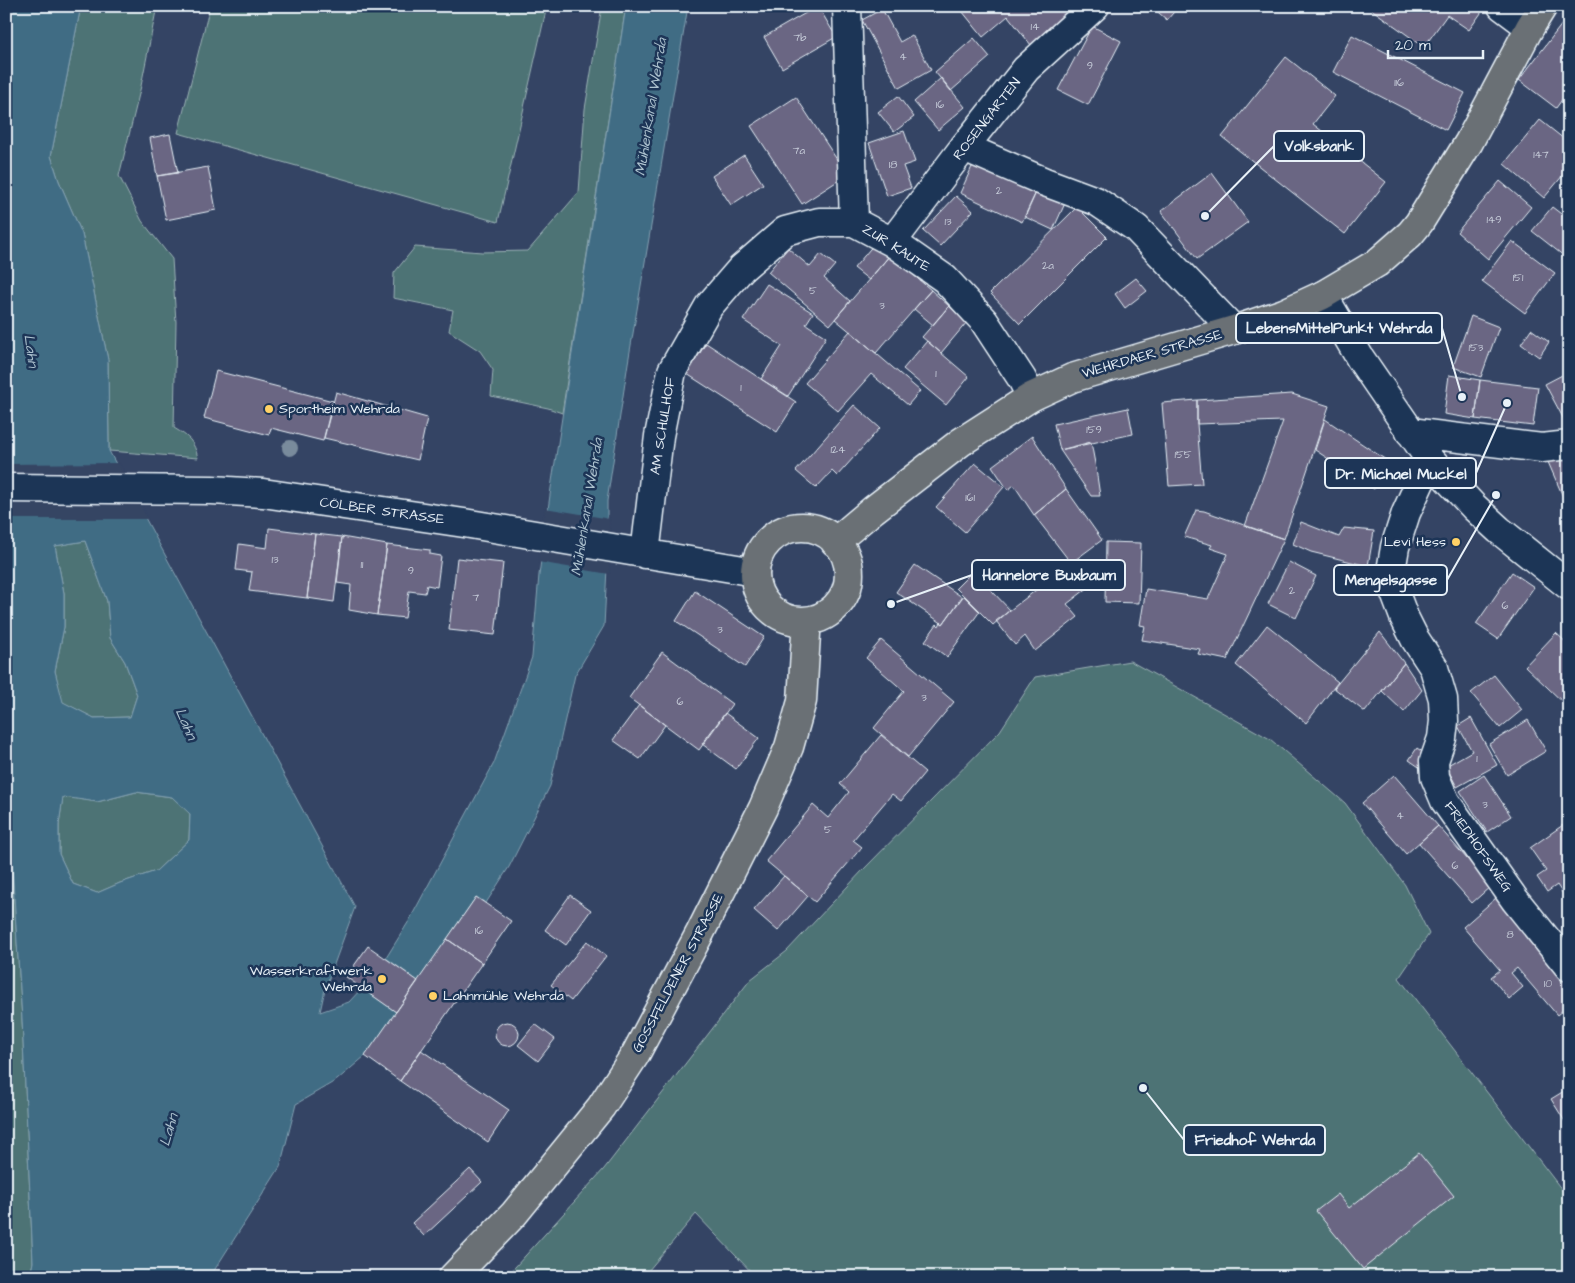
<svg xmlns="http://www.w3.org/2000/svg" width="1575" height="1283" font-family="'Architects Daughter',sans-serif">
  <rect width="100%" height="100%" fill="#344464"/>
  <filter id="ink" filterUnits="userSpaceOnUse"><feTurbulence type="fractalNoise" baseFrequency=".02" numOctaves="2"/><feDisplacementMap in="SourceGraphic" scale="10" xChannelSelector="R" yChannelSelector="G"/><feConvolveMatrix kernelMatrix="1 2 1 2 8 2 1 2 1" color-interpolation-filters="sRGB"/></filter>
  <g filter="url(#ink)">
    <path fill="#4e7374" stroke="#9bb2b6" d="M81,6H157L141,86L119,176L142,221L172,259L176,322L174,428C189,437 194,441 198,458L109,451L108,360L82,234L59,181L51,156Z
      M210,6H547L498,222L178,133Z
      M602,6H626L562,413L548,408L491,396L493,370L480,351L449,331L453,310L393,298L394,273L415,247L482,252L528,251L579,192L585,109Z
      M85,541L107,601L110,638L125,662L137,695L130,717L94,718L62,702L55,671L64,627V593L55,546Z
      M1130,661L1270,739L1345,803L1405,885L1429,934L1399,978L1569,1199V1277H756L696,1214L643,1277H506L604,1169L750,980L787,951L863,870L1000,731L1035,677Z
      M6,774L22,1019L33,1262L30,1277H6Z
      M136,792L172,797L190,813L189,840L156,871L120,883L97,893L73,884L59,854V825L63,796L97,802Z"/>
    <path fill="#406c84" stroke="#83a1b2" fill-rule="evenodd" d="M6,6H81L51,156L59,181L82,234L108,360L109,451L355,907L325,989L320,1012L349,1002L362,988L396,1012L365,1056L337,1080L296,1104L280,1167L210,1277H30L33,1262L22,1019L6,774ZM85,541L107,601L110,638L125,662L137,695L130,717L94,718L63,702L55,671L64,627V593L55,546ZM136,792L172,797L190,814L189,840L156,871L120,883L97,893L73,884L59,854V825L63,797L97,802Z
      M626,6H688L628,363L607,501V568L604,626L575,675L550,786L509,867L486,903L476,897L418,981L386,958L409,921L494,763L532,657L539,575L551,488Z"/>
    <path fill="#344464" d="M119,463L148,519H6V464Z
      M545,508L610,519L609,574L538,562Z"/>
    <path fill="#6a6683" stroke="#e8f1f8" d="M818,6L836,37L782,68L764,37Z
      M958,6H1069L1073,12L1031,45L1008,16L983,37Z
      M1151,6H1179L1167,20Z
      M1367,6H1486L1469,30L1447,15L1424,47Z
      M882,9L900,42L912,35L931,70L899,88L862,20Z
      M1569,15V90L1556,108L1519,80Z
      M1092,26L1121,41L1088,105L1058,90Z
      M1352,35L1465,93L1446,130L1333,72Z
      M974,38L990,57L951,91L935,72Z
      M1286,57L1335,96L1313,124L1386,182L1345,234L1222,137Z
      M941,78L965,107L938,130L914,102Z
      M898,96L914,117L894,132L878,112Z
      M796,97L847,175L802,204L751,126Z
      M1540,120L1569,143V168L1544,198L1504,164Z
      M904,131L915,162L903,166L911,188L887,196L869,143Z
      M170,134L178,173L157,176L150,138Z
      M744,155L763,184L731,205L712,176Z
      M976,158L1038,188L1022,222L960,193Z
      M208,167L216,210L166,220L157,176Z
      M1212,173L1248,222L1197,259L1161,211Z
      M1500,181L1531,207L1488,259L1457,232Z
      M1038,188L1066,201L1053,230L1025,217Z
      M956,196L973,211L940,246L923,231Z
      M1077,207L1107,237L1020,324L990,293Z
      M1552,207L1569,220V260L1532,231Z
      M1512,241L1555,273L1525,313L1482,281Z
      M875,243L890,255L869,280L854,268Z
      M788,248L810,267L821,254L835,265L824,278L850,301L830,325L768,272Z
      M890,255L931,290L876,353L835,319Z
      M1136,278L1147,291L1125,308L1115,294Z
      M767,284L813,313L806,324L826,337L788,396L761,379L782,346L743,320Z
      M931,290L949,306L933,325L914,309Z
      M949,306L967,322L941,353L922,337Z
      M1471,316L1499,327L1481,377L1453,367Z
      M1531,329L1549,342L1539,357L1521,344Z
      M850,331L920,391L908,405L871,374L838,411L805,383Z
      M927,341L969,377L946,405L903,369Z
      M706,343L796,402L777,432L687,374Z
      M216,371L333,401L323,441L271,428L269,435L204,418Z
      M1568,372L1569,426L1568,427L1545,384Z
      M1449,375L1480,380L1475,419L1444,414Z
      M1480,380L1538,387L1533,426L1475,419Z
      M336,392L427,418L418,460L324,438Z
      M1292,394L1329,406L1284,539L1245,526L1283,421L1197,424V400Z
      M1197,400V424L1202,484L1169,486L1162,403Z
      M854,405L880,428L837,476L832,471L816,488L796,471Z
      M1128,408L1133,434L1060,450L1054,424Z
      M1325,419L1392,464L1374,489L1315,450Z
      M1032,436L1066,489L1034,515L1014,485L1008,490L992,466Z
      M1091,442L1096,469L1100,496H1091L1060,450Z
      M1569,454V500L1565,501L1548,462Z
      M975,463L1004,487L965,532L936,507Z
      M1066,489L1102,540L1071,563L1034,515Z
      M1196,510L1204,511L1284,539L1227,660L1198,654L1200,649L1142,640L1145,626L1140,625L1146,589L1208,599L1228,554L1210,548L1212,545L1184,537Z
      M1301,522L1339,537L1344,528L1374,531L1368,566L1311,552L1293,544Z
      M269,528L315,534L307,598L249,591L252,572L236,570L239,544L267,548Z
      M315,534L342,537L334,602L307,598Z
      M342,537L387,545L377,615L349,610L351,585L337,583Z
      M1106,542L1141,543L1139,603L1105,602Z
      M387,545L430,550V554L441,556L437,587L427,585L425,593L409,591L405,618L377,615Z
      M457,558L503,563L495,635L449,630Z
      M1289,562L1316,576L1296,618L1268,604Z
      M1071,563L1089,587L1067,604L1078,617L1035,651L1025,636L1015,645L996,621Z
      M915,565L962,597L943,624L896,592Z
      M973,571L1010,610L993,625L956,588Z
      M1512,572L1534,587L1498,639L1476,624Z
      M695,591L764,637L745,667L676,621Z
      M964,595L980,611L947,657L925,641L937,624L939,626L941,622L943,624Z
      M1267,625L1338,682L1306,723L1236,665Z
      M1380,632L1404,663L1365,712L1334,688Z
      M1556,633L1569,645V708L1525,666Z
      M881,640L954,702L908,757L874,728L904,691L866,658Z
      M662,652L732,704L699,750L629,698Z
      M1404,663L1422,690L1404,712L1382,691Z
      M1494,675L1522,710L1500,728L1471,693Z
      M639,705L665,725L640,759L613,740Z
      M725,713L759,738L736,769L702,744Z
      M1471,718L1497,765L1457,787L1446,766L1472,751L1458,726Z
      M1528,720L1546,751L1507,775L1489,744Z
      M881,735L925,772L901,801L892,794L853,840L862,847L815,902L766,861L813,805L828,818L849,792L840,784Z
      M1417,748L1431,758L1422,769L1409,760Z
      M1394,775L1438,826L1406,854L1362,803Z
      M1484,775L1511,816L1487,832L1460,791Z
      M1563,825L1569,832V890L1563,894L1557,885L1547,892L1537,877L1546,871L1530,848Z
      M1438,826L1491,886L1472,903L1419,843Z
      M784,876L808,896L778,931L754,910Z
      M570,895L591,910L566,945L545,930Z
      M476,897L511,921L482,963L447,939Z
      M1496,898L1569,982V1005L1557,1015L1517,968L1511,973L1523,987L1509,999L1491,977L1500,970L1463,927Z
      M447,939L482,963L400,1081L365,1056Z
      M587,941L606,956L571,1001L551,985Z
      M368,946L418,981L396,1012L346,977Z
      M495 1034a12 12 0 1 1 24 0a12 12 0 1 1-24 0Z
      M535,1024L555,1039L538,1061L518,1045Z
      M421,1050L509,1110L488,1142L400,1081Z
      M1569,1088V1128L1551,1099Z
      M1419,1153L1454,1196L1363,1269L1316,1211L1338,1194L1349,1208Z
      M470,1169L482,1182L424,1236L412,1223Z"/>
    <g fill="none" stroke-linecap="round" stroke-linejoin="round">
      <g stroke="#e8f1f8" stroke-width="31">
        <path id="minor" d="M847,6L854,222L892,242L945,279L984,321L1022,379L1031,397
          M1502,6L1530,27
          M964,147L1045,182L1096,201L1136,228L1234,330
          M892,242L964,147L1026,69L1095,6
          M1323,295L1360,358L1430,460L1474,507L1499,530L1569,586
          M1410,432L1542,448L1569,445
          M1430,460L1406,513L1395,547L1392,565L1393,588L1404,617L1415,639L1434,668L1443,699L1444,721L1442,738L1434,761L1435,777L1445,801L1515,900L1569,967
          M6,488L212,490L263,493L464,523L755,572
          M645,554L659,436L672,371L709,306L741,269L785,231L819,222H854"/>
      </g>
      <g stroke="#e8f1f8" stroke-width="31">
        <path id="major" d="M755 574a47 47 0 1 1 94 0a47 47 0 1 1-94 0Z
          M835,542L873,510L961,442L1031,397L1072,378L1234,330L1284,313L1323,295L1377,263L1410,234L1419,223L1469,142L1530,27L1543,6
          M453,1277L514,1214L601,1107L635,1055L700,933L763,808L789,747L802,701L806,634L805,621"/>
      </g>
      <use href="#minor" stroke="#1d3557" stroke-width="28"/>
      <use href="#major" stroke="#6a7074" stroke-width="28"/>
    </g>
    <circle fill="#798b9c" cx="290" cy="448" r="8"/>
  </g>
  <g fill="#ffd166" stroke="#1d3557" stroke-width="2">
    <circle cx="269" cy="409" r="5"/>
    <circle cx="1456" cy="542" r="5"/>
    <circle cx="382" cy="979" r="5"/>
    <circle cx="433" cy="996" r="5"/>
  </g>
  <g text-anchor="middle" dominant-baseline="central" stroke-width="5" stroke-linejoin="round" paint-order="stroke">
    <g font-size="11" fill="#c8cedb">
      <text x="1035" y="26">14</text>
      <text x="800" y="37">7b</text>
      <text x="903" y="56">4</text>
      <text x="1090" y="65">9</text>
      <text x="1399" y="82">116</text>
      <text x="940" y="104">16</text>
      <text x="799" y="150">7a</text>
      <text x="1541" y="154">147</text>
      <text x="893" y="164">18</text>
      <text x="999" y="190">2</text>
      <text x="1494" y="219">149</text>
      <text x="948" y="221">13</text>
      <text x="1048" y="265">2a</text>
      <text x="1518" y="277">151</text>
      <text x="813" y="290">5</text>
      <text x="882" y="305">3</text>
      <text x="1476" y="347">153</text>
      <text x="936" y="373">1</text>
      <text x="741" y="387">1</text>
      <text x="1094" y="429">159</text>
      <text x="838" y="449">124</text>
      <text x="1183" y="454">155</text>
      <text x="970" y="497">161</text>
      <text x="275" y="559">13</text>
      <text x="362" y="564">11</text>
      <text x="411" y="570">9</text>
      <text x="1292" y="590">2</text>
      <text x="476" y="597">7</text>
      <text x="1505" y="605">6</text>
      <text x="720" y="629">3</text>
      <text x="924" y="697">3</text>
      <text x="680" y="701">6</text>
      <text x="1477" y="758">1</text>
      <text x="1485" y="804">3</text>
      <text x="1400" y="815">4</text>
      <text x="828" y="829">5</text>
      <text x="1455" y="865">6</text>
      <text x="479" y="930">16</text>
      <text x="1510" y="934">8</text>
      <text x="1548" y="983">10</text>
    </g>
    <g font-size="14" fill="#e8f1f8" stroke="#1d3557">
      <text transform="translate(987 119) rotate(-52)">ROSENGARTEN</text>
      <text transform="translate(896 248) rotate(32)">ZUR KAUTE</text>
      <text transform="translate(1152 354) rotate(-16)">WEHRDAER STRASSE</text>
      <text transform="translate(663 426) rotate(-81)">AM SCHULHOF</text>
      <text transform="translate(382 511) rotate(8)">CÖLBER STRASSE</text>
      <text transform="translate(1478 847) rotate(55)">FRIEDHOFSWEG</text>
      <text transform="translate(678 973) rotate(-62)">GOSSFELDENER STRASSE</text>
    </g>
    <g font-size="14" fill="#e8f1f8" stroke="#1d3557" text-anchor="start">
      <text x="279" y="409">Sportheim Wehrda</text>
      <text x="1446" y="542" text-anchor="end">Levi Hess</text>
      <text x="372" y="971" text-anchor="end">Wasserkraftwerk<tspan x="372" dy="16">Wehrda</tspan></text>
      <text x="443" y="996">Lahnmühle Wehrda</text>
    </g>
    <g font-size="15" font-style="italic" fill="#adc2cf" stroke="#1d3557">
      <text transform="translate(651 107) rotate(-81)">Mühlenkanal Wehrda</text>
      <text transform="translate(31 351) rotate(82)">Lahn</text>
      <text transform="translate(587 507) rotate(-81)">Mühlenkanal Wehrda</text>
      <text transform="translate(186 724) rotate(66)">Lahn</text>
      <text transform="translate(169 1130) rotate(-74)">Lahn</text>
    </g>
  </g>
  <path fill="none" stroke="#e8f1f8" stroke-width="2" d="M1205 216L1274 146M1462 397L1442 328M1507 403L1476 473M891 604L972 575M1496 495L1447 580M1143 1088L1184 1140"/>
  <g fill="#e8f1f8" stroke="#1d3557" stroke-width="2">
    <circle cx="1205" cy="216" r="5"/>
    <circle cx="1462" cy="397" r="5"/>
    <circle cx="1507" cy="403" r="5"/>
    <circle cx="891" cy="604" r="5"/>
    <circle cx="1496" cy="495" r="5"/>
    <circle cx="1143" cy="1088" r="5"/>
  </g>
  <g fill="#1d3557" stroke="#e8f1f8" stroke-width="2">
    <rect x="1274" y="131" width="90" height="30" rx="5"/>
    <rect x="1236" y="313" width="206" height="30" rx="5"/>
    <rect x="1325" y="458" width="151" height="30" rx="5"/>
    <rect x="972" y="560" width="153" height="30" rx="5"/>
    <rect x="1334" y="565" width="113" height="30" rx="5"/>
    <rect x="1184" y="1125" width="141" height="30" rx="5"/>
  </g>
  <g font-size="15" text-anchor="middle" font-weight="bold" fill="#e8f1f8">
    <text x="1319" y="151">Volksbank</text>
    <text x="1339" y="333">LebensMittelPunkt Wehrda</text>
    <text x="1401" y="479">Dr. Michael Muckel</text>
    <text x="1049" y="580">Hannelore Buxbaum</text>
    <text x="1391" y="585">Mengelsgasse</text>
    <text x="1255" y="1145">Friedhof Wehrda</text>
  </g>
  <rect width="1575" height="1283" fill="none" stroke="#1d3557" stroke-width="25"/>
  <rect x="12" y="12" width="1550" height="1258" fill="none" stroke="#e8f1f8" stroke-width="2" filter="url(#ink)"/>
  <path d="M1388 50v8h95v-8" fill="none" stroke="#e8f1f8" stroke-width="2.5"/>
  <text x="1395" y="50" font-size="15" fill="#e8f1f8" stroke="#1d3557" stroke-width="4" paint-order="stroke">20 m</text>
</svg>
